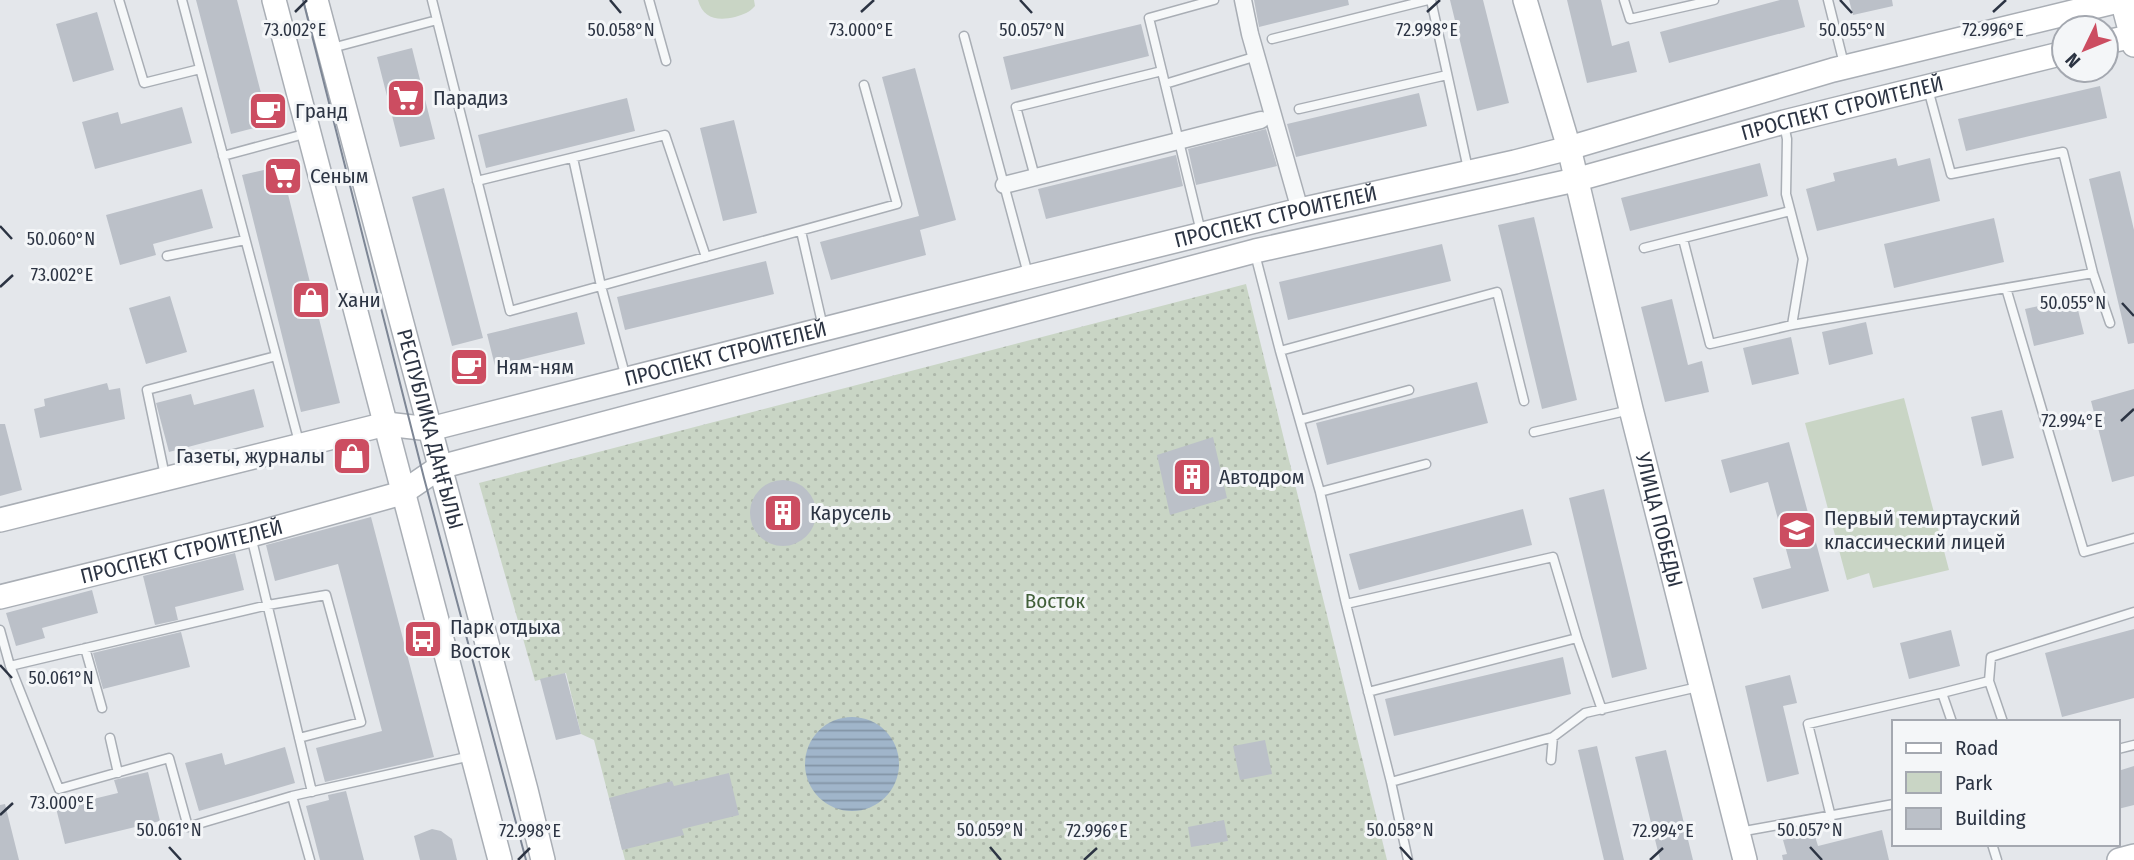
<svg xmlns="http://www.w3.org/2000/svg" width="2134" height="860" font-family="'Fira Sans Condensed',sans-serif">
  <defs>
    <pattern id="green-dots" width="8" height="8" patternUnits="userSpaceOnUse" patternTransform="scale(1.75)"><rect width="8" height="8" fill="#c9d5c5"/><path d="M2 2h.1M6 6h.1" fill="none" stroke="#adb7aa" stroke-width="1.8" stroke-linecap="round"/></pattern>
    <pattern id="water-rules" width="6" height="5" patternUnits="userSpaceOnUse" patternTransform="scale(1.75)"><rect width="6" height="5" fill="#a0b5ca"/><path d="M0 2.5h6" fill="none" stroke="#8394a6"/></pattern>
  </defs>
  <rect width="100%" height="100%" fill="#e4e7eb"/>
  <path fill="url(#green-dots)" d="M1246,284L1387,860H625L594,740L581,734L566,673L535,681L479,483Z"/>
  <path fill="#c9d5c5" d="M698,0H754L755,6C749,13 744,14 735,17C718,21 703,19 698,0Z
    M1904,398L1949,570L1873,588L1869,573L1847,580L1805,423Z"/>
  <path fill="url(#water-rules)" d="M805 764a47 47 0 1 1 94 0a47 47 0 1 1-94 0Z"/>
  <path fill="#bbc0c8" d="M196,0H237L269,124L231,134Z
    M1254,0H1348L1349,5L1259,27Z
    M1450,0H1483L1509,103L1477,111Z
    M1567,0H1601L1612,46L1629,41L1637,72L1587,83Z
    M1780,0H1798L1805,27L1669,63L1660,32Z
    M1849,0H1892L1893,6L1853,15Z
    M97,12L114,70L73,82L56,24Z
    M1141,24L1149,56L1011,90L1003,57Z
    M412,48L435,139L400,147L377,57Z
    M915,68L956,220L920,230L926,255L831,280L820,242L919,216L882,77Z
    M2100,86L2107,118L1966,151L1958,119Z
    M1419,93L1427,126L1296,157L1287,124Z
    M627,98L635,131L486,168L478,135Z
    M182,107L192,143L95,169L82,122L118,112L121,124Z
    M734,120L757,213L723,221L700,128Z
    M1266,129L1277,166L1196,185L1188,149Z
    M1176,155L1183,186L1046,219L1038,189Z
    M1896,158L1898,166L1930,158L1940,201L1817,231L1806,189L1835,181L1833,173Z
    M1760,163L1768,196L1630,231L1621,198Z
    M281,166L340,403L301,412L242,175Z
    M2120,171L2134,230V343L2128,344L2089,179Z
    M444,188L483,338L452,346L412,197Z
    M202,189L213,228L153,244L156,255L120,265L106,215Z
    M1534,217L1577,400L1542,409L1498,225Z
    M1994,218L2004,262L1894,288L1884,244Z
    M1442,244L1451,281L1288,320L1279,282Z
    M766,261L774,294L625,330L617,297Z
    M170,296L187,352L146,364L129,308Z
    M2075,298L2084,334L2034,346L2025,309Z
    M1672,299L1688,365L1702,361L1709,392L1665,402L1641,307Z
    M577,312L585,344L495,366L487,334Z
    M1866,322L1873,354L1829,365L1822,332Z
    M1791,337L1799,374L1752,385L1743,348Z
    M1477,382L1488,423L1327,465L1316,423Z
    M107,383L109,390L120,388L125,419L40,438L34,409L45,406L44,399Z
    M254,389L264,427L169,452L156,403L191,394L194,405Z
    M2134,389V476L2112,482L2091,401Z
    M2002,410L2014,458L1982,466L1971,417Z
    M0,424H5L22,490L0,496Z
    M1213,437L1227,498L1170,515L1157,455Z
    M1789,442L1829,591L1762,609L1753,578L1791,568L1768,482L1730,493L1721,460Z
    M750 513a33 33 0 1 1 66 0a33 33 0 1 1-66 0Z
    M1604,489L1647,669L1612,678L1569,498Z
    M1523,509L1532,545L1359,590L1349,554Z
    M371,517L434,757L325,782L316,748L382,731L338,564L275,581L266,545Z
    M235,553L244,590L175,607L178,620L155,625L143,576Z
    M92,590L98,613L42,628L45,638L16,646L6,613Z
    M2134,629V698L2062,717L2045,653Z
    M1951,630L1960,666L1909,679L1900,643Z
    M181,632L190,667L103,689L93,653Z
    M1563,657L1571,694L1394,736L1385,699Z
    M565,673L581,734L556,740L540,679Z
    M1790,675L1797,703L1783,706L1799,774L1767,782L1745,686Z
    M1265,740L1272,774L1240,780L1233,746Z
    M1597,746L1624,860H1604L1578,750Z
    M285,747L295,783L199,811L185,763L222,753L225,765Z
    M1666,750L1693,860H1660L1635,757Z
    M2134,766V805L2118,809V771Z
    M148,772L160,821L65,844L56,808L118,793L114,780Z
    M729,773L739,815L682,829L684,835L622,850L609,798L672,781L674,786Z
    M346,791L364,860H320L306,806L329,800L328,795Z
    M5,804L19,860H0V805Z
    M1224,820L1228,841L1191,847L1188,827Z
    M432,829L441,831L452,839L457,860H420L414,836Z
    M1882,830L1889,860H1783L1782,855L1787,854L1783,840L1814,833L1818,846Z"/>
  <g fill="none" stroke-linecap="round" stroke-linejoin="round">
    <g stroke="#a9aeb5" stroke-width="11">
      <path id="lane" d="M119,0L144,83L200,69
        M182,0L299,442
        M432,0L510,311L897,204L864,85
        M649,0L666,61
        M1431,0L1468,169
        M1624,0L1630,19L1714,0
        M1828,0L1844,64
        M964,36L1028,274
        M1272,39L1428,0
        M332,48L437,20
        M1165,84L1257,56
        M1928,89L1951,174L2063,152L2093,273L2110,323
        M1299,109L1447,75
        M1784,125L1787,139L1786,194L1803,259L1792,325
        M223,156L308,133
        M573,158L601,286L626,378
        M1035,177L1016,107L1162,71
        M477,181L665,135L706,257
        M801,231L823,327
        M1201,232L1149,18L1214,0
        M1683,239L1710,344L1792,325L2093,273
        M1644,248L1790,211
        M1255,254L1280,351L1497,292L1524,401
        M167,256L245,240
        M2006,288L2084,552L2134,538
        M1280,351L1320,492L1346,604
        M1300,420L1409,390
        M1534,432L1630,410
        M165,476L147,390L276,356
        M1320,492L1426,464
        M251,536L312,792
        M0,630L10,666L268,605L326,595L361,722L299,738
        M1577,638L1602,710
        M85,648L102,708
        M10,666L59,789L169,758L188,827L292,796
        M1989,681L2003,722
        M1368,692L1577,638L1553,557L1346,604L1391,782
        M1942,693L1989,681L1991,657L2134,612
        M110,738L118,773
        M2118,749L2134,745
        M1551,760L1553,737
        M1831,817L1808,724L1942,693L1952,722
        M1739,832L1894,804
        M1992,844L1997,860
        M310,860L292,796L471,756
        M1408,860L1391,782L1553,737L1585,713L1698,687"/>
    </g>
    <g stroke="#a9aeb5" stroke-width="19">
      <path id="street" d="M1243,0L1250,34L1300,210
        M1004,185L1261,120"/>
    </g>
    <g stroke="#a9aeb5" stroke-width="26">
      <g id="secondary">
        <path d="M274,0L500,860"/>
        <path id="s1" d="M316,0L526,790L543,860"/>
        <path id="s2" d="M1525,0L1569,148L1631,409L1745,860"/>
        <path d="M2122,0L2134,45"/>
        <path d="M2106,42L2134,36"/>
        <path id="s3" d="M0,520L386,424L430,429L1029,277L1300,210L1515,162L1569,148L1833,70L2122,0"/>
        <path id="s4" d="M0,597L251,535L402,493L440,467L1255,251L1575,180L1784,122L2064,53"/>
        <path d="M2119,860L2134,856"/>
      </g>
    </g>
    <use href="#lane" stroke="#f6f8f9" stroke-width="8"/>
    <use href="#street" stroke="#f6f8f9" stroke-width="16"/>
    <use href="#secondary" stroke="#fff" stroke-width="23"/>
    <path stroke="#7d8695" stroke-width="2" d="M303,0L424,478L526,860"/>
  </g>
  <path fill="none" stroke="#2c3443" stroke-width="2.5" d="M610,0L621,13M1020,0L1032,13M1840,0L1852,13M295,12L307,0M861,12L874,0M1427,12L1440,0M1993,12L2006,0M0,226L12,239M0,287L13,275M2122,303L2134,316M2121,421L2134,409M0,665L12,678M0,815L13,803M169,847L181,860M990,847L1001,860M1400,847L1412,860M1810,847L1822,860M518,860L530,848M1084,860L1097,848M1650,860L1663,848"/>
  <defs>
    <g id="supermarket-square" transform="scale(2.0125)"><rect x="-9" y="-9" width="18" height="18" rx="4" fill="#cc4d61" stroke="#f4f6f8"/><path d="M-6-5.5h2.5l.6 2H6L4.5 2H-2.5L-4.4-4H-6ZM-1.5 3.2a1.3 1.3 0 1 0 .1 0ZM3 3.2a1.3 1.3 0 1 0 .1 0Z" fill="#fff"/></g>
    <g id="cafe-square" transform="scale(2.0125)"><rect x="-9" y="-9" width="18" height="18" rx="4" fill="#cc4d61" stroke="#f4f6f8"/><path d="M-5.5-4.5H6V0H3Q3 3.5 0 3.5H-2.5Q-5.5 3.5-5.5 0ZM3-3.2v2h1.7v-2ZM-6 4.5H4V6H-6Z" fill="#fff"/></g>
    <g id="shop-square" transform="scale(2.0125)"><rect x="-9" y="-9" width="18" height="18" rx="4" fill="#cc4d61" stroke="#f4f6f8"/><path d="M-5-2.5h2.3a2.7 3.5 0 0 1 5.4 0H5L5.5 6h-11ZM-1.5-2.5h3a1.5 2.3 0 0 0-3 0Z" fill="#fff"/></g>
    <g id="building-square" transform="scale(2.0125)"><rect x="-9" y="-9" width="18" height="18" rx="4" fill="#cc4d61" stroke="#f4f6f8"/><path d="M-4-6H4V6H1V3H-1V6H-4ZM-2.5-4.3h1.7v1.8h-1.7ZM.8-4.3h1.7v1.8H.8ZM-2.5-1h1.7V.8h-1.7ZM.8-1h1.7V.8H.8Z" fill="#fff"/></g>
    <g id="school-square" transform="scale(2.0125)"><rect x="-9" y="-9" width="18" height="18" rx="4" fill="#cc4d61" stroke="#f4f6f8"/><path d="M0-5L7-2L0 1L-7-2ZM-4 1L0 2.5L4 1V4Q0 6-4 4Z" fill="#fff"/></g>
    <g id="bus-square" transform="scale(2.0125)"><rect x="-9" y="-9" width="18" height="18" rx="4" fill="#cc4d61" stroke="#f4f6f8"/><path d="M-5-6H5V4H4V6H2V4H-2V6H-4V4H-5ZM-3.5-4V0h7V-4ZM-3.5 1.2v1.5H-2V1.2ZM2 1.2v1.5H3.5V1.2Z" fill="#fff"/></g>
  </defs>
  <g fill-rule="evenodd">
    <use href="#supermarket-square" x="406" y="98"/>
    <use href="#cafe-square" x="268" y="111"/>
    <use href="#supermarket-square" x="283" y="176"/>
    <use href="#shop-square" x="311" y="300"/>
    <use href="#cafe-square" x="469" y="367"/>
    <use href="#shop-square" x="352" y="456"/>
    <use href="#building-square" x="1192" y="477"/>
    <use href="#building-square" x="783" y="513"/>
    <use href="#school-square" x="1797" y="530"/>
    <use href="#bus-square" x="423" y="639"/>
  </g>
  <g text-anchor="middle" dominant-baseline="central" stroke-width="6" stroke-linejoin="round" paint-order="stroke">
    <g font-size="21" fill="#2c3443" stroke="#f4f6f8" text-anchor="start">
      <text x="433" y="98">Парадиз</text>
      <text x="295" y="111">Гранд</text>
      <text x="310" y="176">Сеным</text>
      <text x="338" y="300">Хани</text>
      <text x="496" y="367">Ням-ням</text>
      <text x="325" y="456" text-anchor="end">Газеты, журналы</text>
      <text x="1219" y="477">Автодром</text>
      <text x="810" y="513">Карусель</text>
      <text x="1824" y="518">Первый темиртауский<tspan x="1824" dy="24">классический лицей</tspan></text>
      <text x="450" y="627">Парк отдыха<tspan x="450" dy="24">Восток</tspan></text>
    </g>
    <g font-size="21" fill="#2c3443" stroke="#f4f6f8">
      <text stroke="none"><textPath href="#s4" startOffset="1909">ПРОСПЕКТ СТРОИТЕЛЕЙ</textPath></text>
      <text stroke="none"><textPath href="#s3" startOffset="1314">ПРОСПЕКТ СТРОИТЕЛЕЙ</textPath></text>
      <text stroke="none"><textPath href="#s3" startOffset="747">ПРОСПЕКТ СТРОИТЕЛЕЙ</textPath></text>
      <text stroke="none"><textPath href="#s1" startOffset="444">РЕСПУБЛИКА ДАҢҒЫЛЫ</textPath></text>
      <text stroke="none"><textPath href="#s2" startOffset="537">УЛИЦА ПОБЕДЫ</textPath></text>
      <text stroke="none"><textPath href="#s4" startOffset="187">ПРОСПЕКТ СТРОИТЕЛЕЙ</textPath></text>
    </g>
    <g font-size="21" fill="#415f39" stroke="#f4f6f8">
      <text x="1055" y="601">Восток</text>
    </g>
  </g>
  <g font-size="18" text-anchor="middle" fill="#2c3443" stroke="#f4f6f8" stroke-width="6" stroke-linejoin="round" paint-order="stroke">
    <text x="295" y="36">73.002°E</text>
    <text x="861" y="36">73.000°E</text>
    <text x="1427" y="36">72.998°E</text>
    <text x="1993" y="36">72.996°E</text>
    <text x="621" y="36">50.058°N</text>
    <text x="1032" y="36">50.057°N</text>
    <text x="1852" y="36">50.055°N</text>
    <text x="61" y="245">50.060°N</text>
    <text x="62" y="281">73.002°E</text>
    <text x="2073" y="309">50.055°N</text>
    <text x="2072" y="427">72.994°E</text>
    <text x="61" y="684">50.061°N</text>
    <text x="62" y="809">73.000°E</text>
    <text x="169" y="836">50.061°N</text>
    <text x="990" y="836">50.059°N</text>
    <text x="1400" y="836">50.058°N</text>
    <text x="1810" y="836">50.057°N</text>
    <text x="530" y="837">72.998°E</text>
    <text x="1097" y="837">72.996°E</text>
    <text x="1663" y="837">72.994°E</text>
  </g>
  <rect x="1892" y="720" width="228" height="126" fill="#f4f6f8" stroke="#a4a8b0" stroke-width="2"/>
  <rect x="1906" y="743" width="35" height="10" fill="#ffffff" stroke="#a4a8b0" stroke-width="2"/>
  <text x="1955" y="755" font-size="21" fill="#2c3443">Road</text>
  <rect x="1906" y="772" width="35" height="21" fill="#c9d5c5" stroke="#a4a8b0" stroke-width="2"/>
  <text x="1955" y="790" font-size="21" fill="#2c3443">Park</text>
  <rect x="1906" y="808" width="35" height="21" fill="#bbc0c8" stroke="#a4a8b0" stroke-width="2"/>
  <text x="1955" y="825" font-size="21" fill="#2c3443">Building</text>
  <g transform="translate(2085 49) rotate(227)"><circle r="33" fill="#f4f6f8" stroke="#a4a8b0" stroke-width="2"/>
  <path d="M0-5L12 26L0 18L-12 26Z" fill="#cc4d61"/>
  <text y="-10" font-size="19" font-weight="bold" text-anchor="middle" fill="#2c3443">N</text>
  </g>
</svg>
